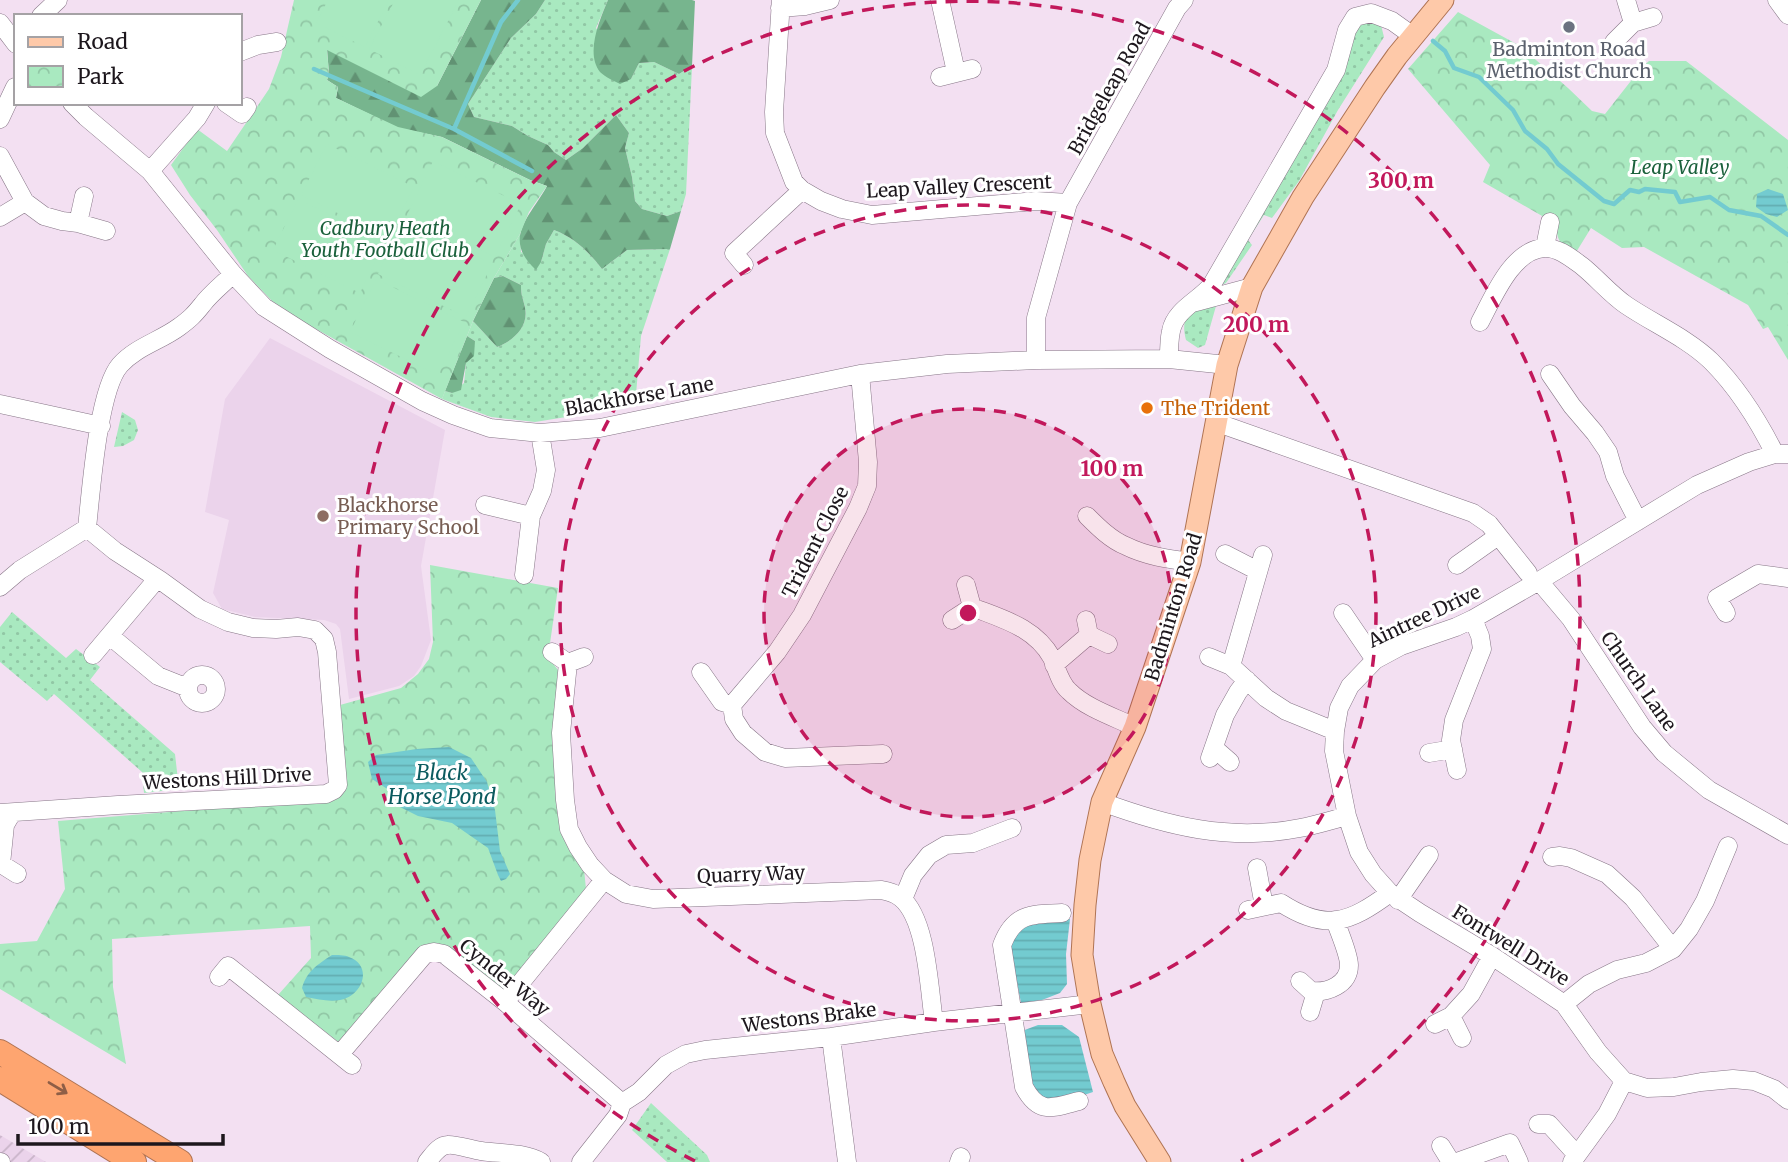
<svg xmlns="http://www.w3.org/2000/svg" width="1788" height="1162" font-family="Merriweather,serif">
  <defs>
    <pattern id="industrial-furrows" width="10" height="10" patternUnits="userSpaceOnUse" patternTransform="scale(1.75)"><rect width="10" height="10" fill="#ebd3eb"/><path d="M-1 1l2-2M0 10L10 0M9 11l2-2" fill="none" stroke="#c9b4c9"/></pattern>
    <pattern id="grass-dots" width="8" height="8" patternUnits="userSpaceOnUse" patternTransform="scale(1.75)"><rect width="8" height="8" fill="#a9e9c0"/><path d="M2 2h.1M6 6h.1" fill="none" stroke="#91c7a5" stroke-width="1.8" stroke-linecap="round"/></pattern>
    <pattern id="forest-firs" width="22" height="20" patternUnits="userSpaceOnUse" patternTransform="scale(1.75)"><rect width="22" height="20" fill="#77b58e"/><path d="M5 1l3.5 6h-7zM16 11l3.5 6h-7z" fill="#619273"/></pattern>
    <pattern id="park-crowns" width="20" height="18" patternUnits="userSpaceOnUse" patternTransform="scale(1.75)"><rect width="20" height="18" fill="#a9e9c0"/><path d="M2 6a3 3 0 1 1 6 0M12 15a3 3 0 1 1 6 0" fill="none" stroke="#91c7a5"/></pattern>
    <pattern id="water-rules" width="6" height="5" patternUnits="userSpaceOnUse" patternTransform="scale(1.75)"><rect width="6" height="5" fill="#73cbd0"/><path d="M0 2.5h6" fill="none" stroke="#63aeb2"/></pattern>
  </defs>
  <rect width="100%" height="100%" fill="#f3e0f2"/>
  <path fill="#ebd3eb" d="M270,338L445,430L421,566L431,640L421,666L414,676L399,686L349,699L340,629L336,624L324,620L255,617L222,609L213,593L229,520L205,512L225,399Z"/>
  <path fill="url(#industrial-furrows)" d="M0,1135L46,1162H0Z"/>
  <path fill="url(#grass-dots)" d="M545,0H608L596,28L631,79L639,63L654,62L679,74L692,67L686,194L681,211L667,216L642,209L635,201L632,177L625,148L629,133L616,115L583,148L566,160L554,152L548,145L528,136L512,126L474,117L468,104L511,38L536,14Z
    M1371,21L1381,25L1384,37L1338,110L1299,181L1272,218L1264,215L1248,240L1252,245L1226,283L1217,287L1356,26Z
    M554,230C575,238 589,252 602,269L627,250L670,249L641,336L635,406L535,422L491,417L442,399L445,391L452,393L464,383L466,363L475,341L467,336L473,321L497,347C513,341 529,327 525,308C523,297 521,297 521,285L503,276L494,278L520,234L521,252L541,262L546,244Z
    M1216,306L1205,345L1198,348L1186,340C1179,313 1193,311 1216,306Z
    M122,412L135,420L138,430L134,440L123,446L114,447Z
    M12,612L66,658L76,649L100,667L90,680L175,754L179,789L144,793L142,772L54,694L47,701L0,662V627Z
    M651,1103L707,1155L710,1162H667L632,1130Z"/>
  <path fill="url(#forest-firs)" d="M481,0H545L536,14L511,38L468,104L474,117L512,126L528,136L548,145L554,152L566,160L583,148L616,115L629,133L625,148L632,177L635,201L642,209L667,216L681,211L670,249L627,250L602,269C589,252 575,238 554,230L546,244L541,262L536,270C501,238 531,216 547,186L530,180L442,137L398,128L336,98L338,87L327,80L329,74L327,49L437,86Z
    M608,0H692L695,1L692,66L679,74L654,62L639,63L631,79L620,84C614,81 605,77 600,72C585,53 600,19 608,0Z
    M503,276L521,285C521,297 523,297 525,308C529,327 513,341 497,347L473,321L494,278Z
    M467,336L475,341L474,356L466,363L461,390L452,393L445,391Z"/>
  <path fill="url(#park-crowns)" d="M294,0H481L437,86L421,97L327,50L329,74L327,80L338,87L336,98L398,127L442,137L530,180L547,186L529,212L520,234L494,278L473,321L442,399L307,324L272,301L248,276L217,230L190,195L171,165L197,129L227,151L269,89L281,57Z
    M1458,12L1520,46L1568,88L1592,111L1605,114L1641,68L1649,61H1686L1788,140V360L1768,327L1763,329L1748,305L1644,247L1622,248L1591,228L1575,254C1560,245 1557,241 1556,224L1483,182L1490,165L1408,69Z
    M430,565L558,588L548,657L558,670L555,733L584,869L586,889L507,989L499,990L438,943L424,945L341,1044L278,995L311,958L310,926L112,939L113,987L126,1064L0,989V944L37,941L65,889L58,821L332,799L345,789L340,705L401,688L418,674L429,659L433,642Z"/>
  <path fill="#a9e9c0" d="M328,0H389L365,47L316,23Z
    M395,0H459L420,75L369,49Z
    M327,144L414,187L388,238L301,195Z
    M433,161L521,204L495,257L407,215Z
    M298,199L385,242L360,293L273,250Z
    M404,221L492,264L466,317L378,274Z
    M376,279L464,322L438,375L350,332Z"/>
  <path fill="url(#water-rules)" d="M1768,189L1783,194L1788,210L1777,217L1766,214L1756,207L1757,194Z
    M449,747L471,758L487,782L495,810L500,851L510,874L506,879L501,881L498,875L488,848L452,823L418,816L400,807L395,794L372,779L368,762L376,755L417,749Z
    M1070,919L1066,954L1067,984L1060,993L1042,1000L1021,1003L1010,946L1019,930L1036,921Z
    M332,955C337,955 345,955 349,957C374,966 362,997 340,1000C329,1002 317,999 306,997L302,988C307,971 317,965 332,955Z
    M1038,1025H1062L1079,1037L1093,1092L1060,1103L1035,1096L1022,1031Z"/>
  <g fill="none" stroke-linecap="round" stroke-linejoin="round">
    <path stroke="#73cbd0" stroke-width="4.5" d="M1433,41L1445,51L1454,68L1479,77L1513,110L1525,131L1547,149L1558,164L1604,201L1614,204L1630,190L1639,192L1645,189L1675,192L1680,202L1710,197L1729,210L1761,216L1788,235
      M314,69L454,129L532,171
      M454,129L501,22L518,0"/>
    <g stroke="#877687" stroke-width="19">
      <path id="minor" d="M781,0L774,112L775,133L794,182L802,190L821,201L842,209L872,215L1036,201L1068,203
        M940,0L956,72
        M1777,0L1788,15
        M780,8L805,6L830,0
        M41,16L58,0
        M0,23L16,44
        M1633,23L1653,17
        M1614,42L1633,23L1626,0
        M240,52L258,45L277,42
        M940,77L972,69
        M72,103L86,117L150,171L233,274L264,307L330,349L422,401L453,415L490,428L540,433L600,428L860,374L947,364L1036,360L1169,359L1227,365
        M226,103L242,114L247,107
        M0,119L15,87
        M0,156L25,202L44,216L62,221L78,223L106,231
        M150,171L197,118L206,103
        M0,217L25,202
        M78,223L84,196
        M1545,247L1550,222
        M744,265L734,253L802,190
        M1196,302L1252,287
        M1480,322C1493,298 1512,250 1544,248C1558,247 1571,258 1582,266C1597,278 1610,294 1626,305C1654,324 1687,338 1711,361C1738,388 1758,420 1775,454
        M1169,359C1169,350 1169,340 1171,331C1175,310 1198,301 1211,286L1336,70L1347,30L1355,17L1371,13L1392,21L1413,36
        M1036,360V318L1068,203L1177,8L1184,0
        M860,374L868,462L867,486L858,508L802,615L777,652L732,705L734,719L743,733L765,752L785,758L883,754
        M1550,374L1572,406L1595,433L1608,452L1615,476L1638,521
        M0,404L101,426
        M1218,423L1473,513L1489,524L1528,573
        M1788,454H1775L1749,462L1697,485L1539,581L1473,619L1456,627L1401,646L1375,660L1350,686L1339,708L1335,731L1334,751L1347,816L1359,852L1373,874L1390,893L1420,913L1492,956L1564,1004L1598,1052L1624,1081L1647,1088L1674,1087L1701,1082L1733,1079L1754,1081L1774,1089L1788,1100
        M485,505L531,516
        M1087,516C1098,527 1111,540 1126,546C1146,556 1168,559 1190,562
        M1225,554L1258,571
        M1457,565L1498,536
        M524,575L531,516L542,491L546,470L540,433
        M1539,581L1571,619L1642,727L1664,753L1709,790L1788,835
        M0,587L20,570L87,528
        M972,607C1002,619 1035,627 1052,658C1057,669 1060,683 1069,691C1086,708 1114,717 1135,727
        M1343,613L1375,660
        M1726,613L1717,598L1758,574L1788,578
        M952,620L972,607L966,585
        M1086,620L1089,635L1108,644
        M110,636L158,676L188,688
        M552,652L568,663
        M93,655L157,579
        M584,657L568,663L561,733L565,800L569,829L578,847L590,865L604,880L626,894L653,899L881,890C888,891 895,893 901,898C927,919 929,989 934,1022
        M1209,657L1231,666L1266,698L1286,711L1335,731
        M1054,665L1089,635
        M1231,666L1263,555
        M701,672L722,702L732,705
        M188 689a14 14 0 1 1 28 0a14 14 0 1 1-28 0Z
        M1214,748L1230,762
        M1429,753L1453,749
        M1210,758L1225,715L1238,692L1247,680
        M1457,770L1451,740L1454,720L1482,649L1480,636L1473,619
        M1102,802C1167,826 1230,842 1300,828C1316,825 1332,820 1347,816
        M0,813L118,805L326,794L334,790L338,785L327,652L324,639L315,630L298,627L276,629L253,628L228,622L200,609L160,580L115,551L87,528C91,492 98,390 120,365C136,347 160,341 179,327C190,319 194,315 202,305C210,294 223,284 233,274
        M1552,857L1560,856L1571,858L1607,874L1633,898L1673,949
        M1,864L17,874
        M0,865L1,864L5,825L12,813
        M1257,868L1264,906
        M903,899L913,875L929,855L946,845L973,843L1012,828
        M1398,900L1429,855
        M1248,910L1281,903C1326,932 1349,923 1390,893
        M1062,913C1032,914 1014,913 1002,945L1024,1087C1039,1115 1052,1108 1079,1101
        M219,977L228,966L352,1065
        M1300,981L1311,991C1327,993 1349,985 1349,965C1349,954 1339,932 1335,920
        M505,1002L604,880
        M1564,1004L1589,984L1617,970L1646,963L1673,949L1689,929L1705,901L1728,846
        M1310,1012L1316,992
        M1451,1016L1462,1038
        M1435,1024L1451,1016L1471,994L1492,956
        M831,1037L847,1162
        M340,1054L425,954L434,952L444,954L505,1002L622,1103
        M1538,1124H1549L1577,1155
        M1441,1146L1451,1162
        M0,1162H1
        M427,1162C433,1155 439,1145 448,1145C454,1144 473,1150 481,1151C500,1154 524,1152 541,1162
        M581,1162L618,1115L622,1103L639,1092L666,1065L686,1054L705,1050L831,1037L934,1022L1090,1004
        M959,1162L961,1157
        M1457,1162L1510,1143L1519,1162
        M1572,1162L1607,1114L1624,1081"/>
    </g>
    <g stroke="#af7353" stroke-width="23">
      <path id="major" d="M1160,1162L1125,1106L1114,1082L1102,1054L1090,1004L1082,955L1085,905L1090,860L1102,802L1135,727L1190,562L1227,365L1252,287L1303,197L1375,87L1397,56L1443,0"/>
    </g>
    <g stroke="#af7353" stroke-width="26">
      <path id="highway" d="M0,1052L180,1162
        M0,1079L134,1162"/>
    </g>
    <use href="#minor" stroke="#fff" stroke-width="18"/>
    <use href="#major" stroke="#fec9a9" stroke-width="21"/>
    <use href="#highway" stroke="#fea570" stroke-width="24"/>
  </g>
  <defs><path id="oneway-shaft" d="M-6 0H5M1.5-3L5.5 0L1.5 3" fill="none" stroke-width="1.6" stroke-linecap="round" stroke-linejoin="round" transform="scale(1.75)"/></defs>
  <use stroke="#8e5e46" href="#oneway-shaft" transform="translate(58 1088) rotate(31)"/>
  <circle cx="968" cy="613" r="204" fill="#c2185b" fill-opacity=".12"/>
  <g fill="none" stroke="#c2185b" stroke-width="3.5" stroke-dasharray="12 9">
    <circle cx="968" cy="613" r="204"/>
    <circle cx="968" cy="613" r="408"/>
    <path d="M695 1161A612 612 0 1 1 1241 1161"/>
  </g>
  <circle fill="#6b7280" stroke="#fff" stroke-width="2.5" cx="1569" cy="27" r="7"/>
  <circle fill="#e8710a" stroke="#fff" stroke-width="2.5" cx="1147" cy="408" r="7"/>
  <circle fill="#8d6e63" stroke="#fff" stroke-width="2.5" cx="323" cy="516" r="7"/>
  <g text-anchor="middle" dominant-baseline="central" stroke-width="6" stroke-linejoin="round" paint-order="stroke">
    <g font-size="19" fill="#5b616d" stroke="#fff">
      <text x="1569" y="49">Badminton Road<tspan x="1569" dy="22">Methodist Church</tspan></text>
    </g>
    <g font-size="19" fill="#1d171d" stroke="#fff">
      <text transform="translate(1109 88) rotate(-61)">Bridgeleap Road</text>
      <text transform="translate(959 186) rotate(-3)">Leap Valley Crescent</text>
      <text transform="translate(639 396) rotate(-10)">Blackhorse Lane</text>
      <text transform="translate(815 542) rotate(-63)">Trident Close</text>
      <text transform="translate(1173 607) rotate(-73)">Badminton Road</text>
      <text transform="translate(1424 616) rotate(-25)">Aintree Drive</text>
      <text transform="translate(1639 681) rotate(55)">Church Lane</text>
      <text transform="translate(227 778) rotate(-3)">Westons Hill Drive</text>
      <text transform="translate(751 874) rotate(-2)">Quarry Way</text>
      <text transform="translate(1511 945) rotate(32)">Fontwell Drive</text>
      <text transform="translate(505 977) rotate(39)">Cynder Way</text>
      <text transform="translate(809 1017) rotate(-7)">Westons Brake</text>
    </g>
    <g font-size="19" font-style="italic" fill="#1b613c" stroke="#fff">
      <text x="1680" y="167">Leap Valley</text>
      <text x="385" y="228">Cadbury Heath<tspan x="385" dy="22">Youth Football Club</tspan></text>
    </g>
    <g font-size="19" fill="#c56008" stroke="#fff" text-anchor="start">
      <text x="1161" y="408">The Trident</text>
    </g>
    <g font-size="19" fill="#785e54" stroke="#fff" text-anchor="start">
      <text x="337" y="505">Blackhorse<tspan x="337" dy="22">Primary School</tspan></text>
    </g>
    <g font-size="21" font-style="italic" fill="#0b5b5f" stroke="#fff">
      <text x="442" y="772">Black<tspan x="442" dy="24">Horse Pond</tspan></text>
    </g>
  </g>
  <circle cx="968" cy="613" r="10" fill="#c2185b" stroke="#fff" stroke-width="3.5"/>
  <g font-size="21" text-anchor="middle" font-weight="bold" fill="#c2185b" stroke="#fff" stroke-width="6" stroke-linejoin="round" paint-order="stroke">
    <text x="1401" y="188">300 m</text>
    <text x="1256" y="332">200 m</text>
    <text x="1112" y="476">100 m</text>
  </g>
  <rect x="14" y="14" width="228" height="91" fill="#ffffff" stroke="#a5a2a5" stroke-width="2"/>
  <rect x="28" y="37" width="35" height="10" fill="#fec9a9" stroke="#a5a2a5" stroke-width="2"/>
  <text x="77" y="49" font-size="21" fill="#1d171d">Road</text>
  <rect x="28" y="66" width="35" height="21" fill="url(#park-crowns)" stroke="#a5a2a5" stroke-width="2"/>
  <text x="77" y="84" font-size="21" fill="#1d171d">Park</text>
  <path d="M18 1134v10h205v-10" fill="none" stroke="#1d171d" stroke-width="3.5"/>
  <text x="28" y="1134" font-size="21" fill="#1d171d" stroke="#ffffff" stroke-width="5" paint-order="stroke">100 m</text>
</svg>
